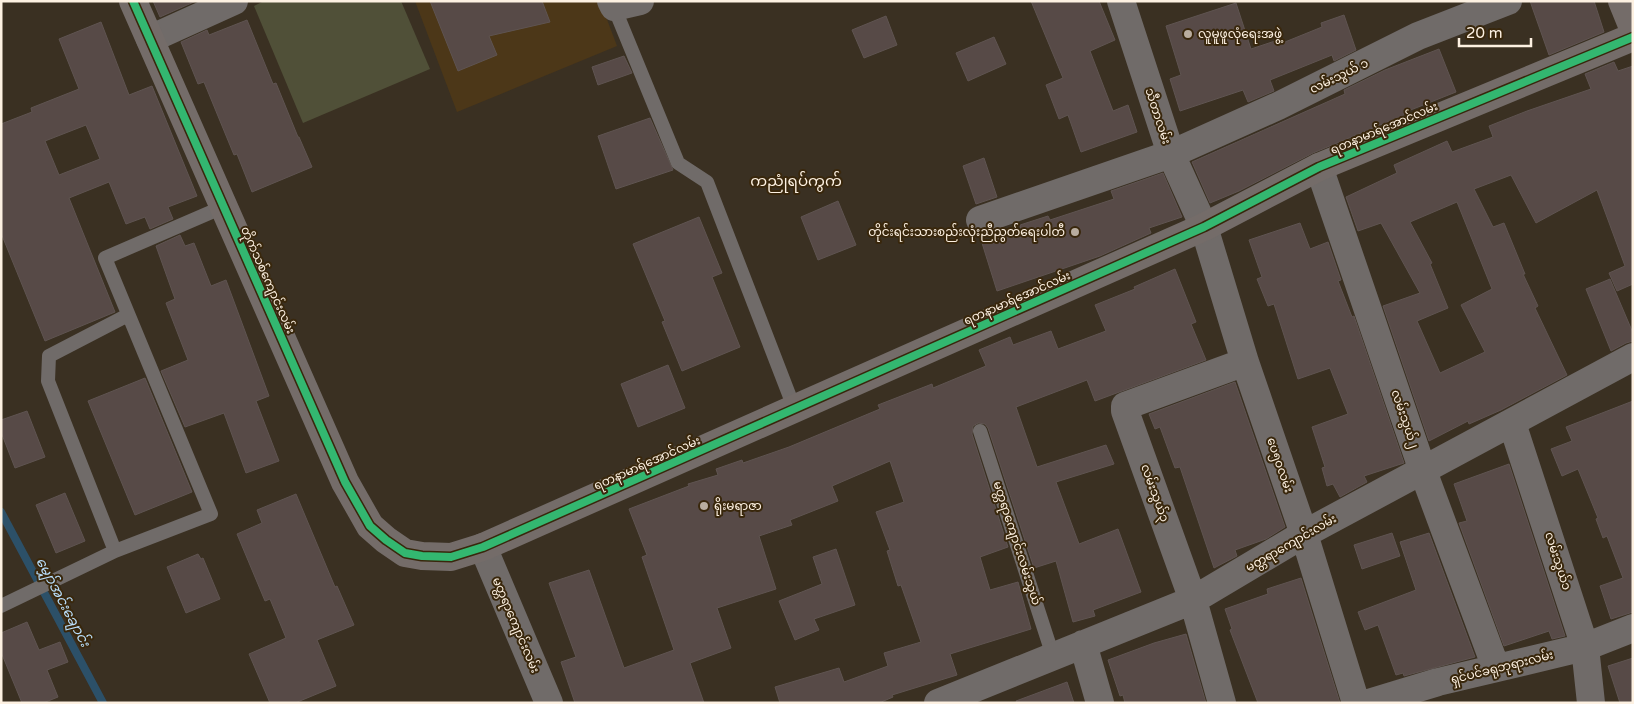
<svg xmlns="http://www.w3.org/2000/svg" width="1634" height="704" font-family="'Varela Round','Noto Sans Myanmar',sans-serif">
  <rect width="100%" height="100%" fill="#3a3022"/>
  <path fill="#4c3718" d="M415,1H600L617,46L457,112Z"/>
  <path fill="#505038" d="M264,1H401L430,69L303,123L254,6Z"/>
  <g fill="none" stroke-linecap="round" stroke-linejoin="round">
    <path stroke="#2c5068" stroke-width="8" d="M1,512L103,703"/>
  </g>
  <path fill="#574a47" stroke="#5f5451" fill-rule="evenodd" d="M153,1H196L160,17Z
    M430,1H542L550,22L489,36L497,55L458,71Z
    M1031,1H1099L1115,40L1090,51L1113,111L1128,105L1137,132L1081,152L1068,115L1059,119L1046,85L1063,78Z
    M1530,1H1594L1604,32L1549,55Z
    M1236,3L1251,49L1278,40L1280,44L1322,27L1321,23L1344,15L1356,50L1334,61L1332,55L1270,80L1274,91L1248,102L1243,90L1180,111L1170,79L1181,75L1166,26Z
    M886,16L897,45L864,58L852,30Z
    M247,20L273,84L276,83L298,137H299L312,167L252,192L237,154L234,155L204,82L198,84L181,42L207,30L209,35Z
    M101,22L129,95L152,86L197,196L168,207L173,219L150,229L145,217L126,224L109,182L69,198L115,312L45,341L1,233V124L32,112L31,108L79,89L59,39ZM86,125L100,159L59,175L45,141Z
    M994,37L1006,64L968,81L956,53Z
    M1439,49L1456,92L1403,113L1404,115L1313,153L1239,191L1210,203L1192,162L1345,94L1344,90L1385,70Z
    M624,56L632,73L598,85L592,67Z
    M1614,62L1618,71L1633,66V284L1617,291L1609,273L1625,266L1597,190L1536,223L1511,175L1474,189L1493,227L1504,223L1525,274H1523L1538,306L1535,308L1567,375L1501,410L1469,424L1468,421L1429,441L1383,306L1420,293L1381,223L1358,231L1346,197L1397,173L1394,165L1447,141L1452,152L1493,137L1489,126L1527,111L1591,89L1585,74ZM1457,202L1492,289L1461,305L1485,352L1440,373L1417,321L1448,308L1430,264L1432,263L1410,222Z
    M650,118L673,170L616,189L598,136Z
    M984,158L997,197L976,204L963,166Z
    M1163,173L1182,217L1149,228L1151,233L1100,256L997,291L982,243L1021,231L1020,225L1048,216L1050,220L1114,199L1111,191Z
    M838,201L856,245L818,260L801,217Z
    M699,217L722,273L712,277L740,347L682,371L662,322L665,321L633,244Z
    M1300,223L1310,249L1328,242L1341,280L1338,281L1352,317L1354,316L1404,463L1364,476L1367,482L1340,497L1333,484L1327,486L1322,468L1325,467L1312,427L1348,414L1330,368L1298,379L1274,304L1268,306L1257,279L1262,277L1249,240Z
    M180,235L185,246L194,243L211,286L226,280L269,396L256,401L279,461L246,473L224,413L185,427L161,371L188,360L166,303L175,299L156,246Z
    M1175,269L1196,322L1191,324L1206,360L1095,401L1087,380L1016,407L1037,467L1106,445L1114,464L1056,482L1079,544L1118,529L1141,592L1093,610L1095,616L1073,622L1056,561L1034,568L988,428L985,424L978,423L973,426L972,434L1008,547L980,557L990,590L1018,582L1031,629L950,654L957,675L892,695L893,697L879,703H780L775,687L839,668L844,682L888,666L884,653L921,642L901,585L898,586L887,551L890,550L876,512L904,502L890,461L832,486L838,501L790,520L792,525L759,536L776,589L717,608L731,648L690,663L704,703H575L561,662L576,657L549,583L589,570L624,668L674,650L642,557L647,555L629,509L689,486L688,484L718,475L716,469L742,460L743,463L789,447L880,409L878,405L932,384L933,388L986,366L979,350L1010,337L1013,345L1051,331L1058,349L1106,331L1095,305L1135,289L1134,287Z
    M1610,279L1633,333V341L1626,343L1611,351L1586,289Z
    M668,365L685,408L638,427L621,384Z
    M145,378L192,492L135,515L88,401Z
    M1235,382L1285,527L1266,539L1235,550L1237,556L1214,568L1180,467L1175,468L1160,427L1155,429L1149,414Z
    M1633,401V612L1611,619L1600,586L1623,578L1607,536L1603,538L1596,519L1598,518L1578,469L1562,476L1551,449L1572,441L1566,427Z
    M27,411L45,457L15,468L1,432V420Z
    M1509,464L1565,636L1552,639L1549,631L1504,646L1459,523L1467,521L1454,484Z
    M65,493L85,541L56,553L36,505Z
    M296,494L335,587L337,586L354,625L317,640L336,686L295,703H270L249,654L286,638L270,599L265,601L237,534L262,523L257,510Z
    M1392,533L1400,556L1362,569L1354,545Z
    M1429,533L1475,657L1404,676L1403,673L1396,675L1378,625L1365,630L1358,612L1416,590L1400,542Z
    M836,549L855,605L814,619L819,630L795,640L779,601L822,584L813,557Z
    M198,554L201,559L203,558L220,599L186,613L167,567Z
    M1301,578L1340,703H1258L1230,630L1232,629L1225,609L1268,594L1267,589Z
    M27,622L39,650L60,642L68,662L47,670L58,697L43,703H22L1,652V633Z
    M1186,634L1206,703H1125L1123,695L1120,696L1108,660L1154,643Z
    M1633,658V703H1620L1608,666Z
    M1067,682L1074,703H1017L1016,701Z"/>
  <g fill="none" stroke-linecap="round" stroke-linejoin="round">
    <path stroke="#706b69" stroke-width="14" d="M614,7L678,163L707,182L795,410
      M980,431L1053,656
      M115,551L48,381L49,356L128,315
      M1,606L115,551L211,514L105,258L223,207"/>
    <path stroke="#706b69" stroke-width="28" d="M611,1L614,7L640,1
      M1121,1L1171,154L1204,227L1245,362L1304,534L1356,703
      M150,39L234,1
      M1319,167L1423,471L1496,668
      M980,220L1171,154L1278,106L1418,36L1508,1
      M1512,423L1585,647L1591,703
      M483,547L549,703
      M1083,644L1100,703
      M938,703L1193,600L1304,534L1633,357
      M1222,703L1193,600L1125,411V406L1245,362
      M1369,703L1438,682L1585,647L1633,628"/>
    <path stroke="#746c69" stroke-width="28" d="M133,1L345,482L370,526L386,540L405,553L422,556L451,557L483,547L1204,227L1319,167L1633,37
      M1622,1L1633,28"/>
    <g stroke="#39270c" stroke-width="11">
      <path id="cycleway" d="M133,1L345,482L370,526L386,540L405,553L422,556L451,557L483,547L1204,227L1319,167L1633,37"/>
    </g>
    <use href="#cycleway" stroke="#33b770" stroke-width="8"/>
  </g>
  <g fill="#b9ad9f" stroke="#39270c" stroke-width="2">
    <circle cx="1188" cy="34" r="5"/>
    <circle cx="1075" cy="232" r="5"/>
    <circle cx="704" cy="506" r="5"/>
  </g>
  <g text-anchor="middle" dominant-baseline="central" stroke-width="4" stroke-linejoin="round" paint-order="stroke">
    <g font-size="12" fill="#fdf1e2" stroke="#39270c" text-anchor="start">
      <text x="1198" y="34">လူမူဖူလုံရေးအဖွဲ့</text>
      <text x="1065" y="232" text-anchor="end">တိုင်းရင်းသားစည်းလုံးညီညွတ်ရေးပါတီ</text>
      <text x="714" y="506">ရိုးမရာဇာ</text>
    </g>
    <g font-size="12" fill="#fdf1e2" stroke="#39270c">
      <text transform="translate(1339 76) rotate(-26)">လမ်းသွယ် ၁</text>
      <text transform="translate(1158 116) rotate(72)">သီတာလမ်း</text>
      <text transform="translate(1384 128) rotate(-23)">ရတနာမာရ်အောင်လမ်း</text>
      <text transform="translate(268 280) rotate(66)">တိုက်သစ်ကျောင်းလမ်း</text>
      <text transform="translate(1017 298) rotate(-24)">ရတနာမာရ်အောင်လမ်း</text>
      <text transform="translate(1405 419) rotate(71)">လမ်းသွယ်၂</text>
      <text transform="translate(647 463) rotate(-24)">ရတနာမာရ်အောင်လမ်း</text>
      <text transform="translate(1280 465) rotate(71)">ပေ၅၀လမ်း</text>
      <text transform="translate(1155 493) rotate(70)">လမ်းသွယ်၃</text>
      <text transform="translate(1017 543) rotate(72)">မတ္တရာကျောင်းလမ်းသွယ်</text>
      <text transform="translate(1291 543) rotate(-30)">မတ္တရာကျောင်းလမ်း</text>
      <text transform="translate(1558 561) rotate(72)">လမ်းသွယ်၁</text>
      <text transform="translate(516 625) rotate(67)">မတ္တရာကျောင်းလမ်း</text>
      <text transform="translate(1502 667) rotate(-14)">ရှင်ပင်ခရုဘုရားလမ်း</text>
    </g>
    <g font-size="14" font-style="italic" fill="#bae0fe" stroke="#39270c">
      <text transform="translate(63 602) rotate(62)">မျှော်အင်းချောင်း</text>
    </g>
    <g font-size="15" fill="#fdf1e2" stroke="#39270c">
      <text x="796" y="181">ကညုံရပ်ကွက်</text>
    </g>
  </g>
  <rect width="1634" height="704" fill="none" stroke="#fdf1e2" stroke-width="5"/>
  <path d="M1459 38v8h72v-8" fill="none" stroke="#fdf1e2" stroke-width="2.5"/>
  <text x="1466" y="38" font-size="15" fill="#fdf1e2" stroke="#39270c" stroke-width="4" paint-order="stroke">20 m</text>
</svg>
